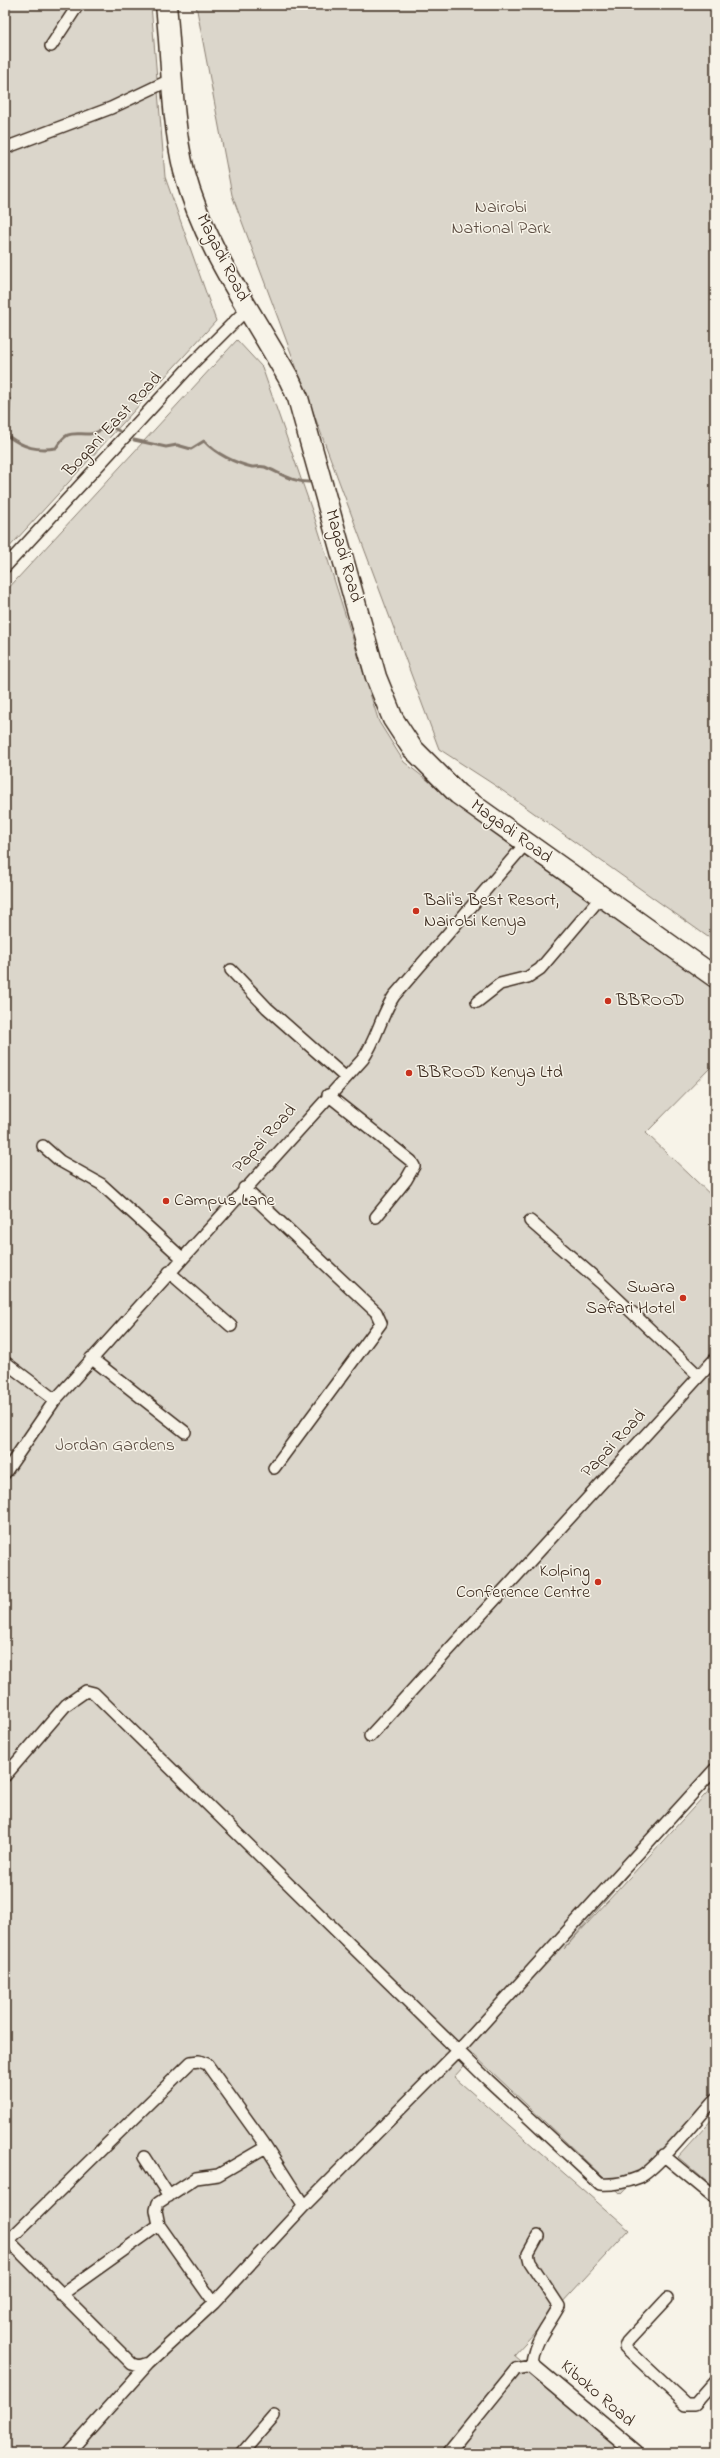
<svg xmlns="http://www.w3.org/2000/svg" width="720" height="2458" font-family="'Indie Flower',sans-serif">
  <rect width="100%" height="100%" fill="#f7f3e8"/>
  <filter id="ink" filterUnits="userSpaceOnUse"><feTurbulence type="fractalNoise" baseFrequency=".025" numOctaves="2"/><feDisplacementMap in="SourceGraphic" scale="8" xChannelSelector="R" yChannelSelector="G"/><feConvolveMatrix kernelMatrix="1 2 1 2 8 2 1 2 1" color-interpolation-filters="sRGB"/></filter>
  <g filter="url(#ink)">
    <path fill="#dbd6cb" stroke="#8b8074" d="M5,5H151L165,177L216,321L5,552Z
      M196,5H715V942L496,786L439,749L232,195Z
      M237,340L262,367L315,519L379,722L404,762L504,840L715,990V1063L646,1133L715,1199V1773L564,1949L715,1784V2094L621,2194L474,2055L454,2077L629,2230L514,2355L629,2453H5V592Z
      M715,2116V2189L678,2157Z"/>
    <path fill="#b4aca0" stroke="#84786c" d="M5,398L11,399L5,459Z"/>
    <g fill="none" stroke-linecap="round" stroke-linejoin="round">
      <path stroke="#84786c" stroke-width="3" d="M8,436C24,448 37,451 56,448C67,430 71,434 90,434C95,434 104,428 110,426L119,431
        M134,440L166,447L177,445L191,449L204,441C216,454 235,463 252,467C257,467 261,466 265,467C280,473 294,483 311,482"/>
      <g stroke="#3b2a1e" stroke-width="14">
        <path id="street" d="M51,46L78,5
          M5,148L111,108L172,79
          M5,567L191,365L248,308
          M231,970L267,1008L345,1077
          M477,1002L500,984L528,977L540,969L601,897
          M328,1095L411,1161L414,1166L406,1180L376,1217
          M43,1146L60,1161L101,1184L182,1258
          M244,1188L376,1312L381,1323L274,1468
          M530,1221L601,1283L699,1376
          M169,1272L231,1326
          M91,1358L185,1432
          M5,1362L55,1400
          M5,1473L55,1400L363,1059C377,1039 381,1015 394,996L527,842
          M370,1736L715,1359
          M5,1776L66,1705L86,1691L94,1693L488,2080L600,2184C612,2185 628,2182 640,2177C656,2170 700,2115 715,2099
          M663,2155L715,2198
          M144,2157L169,2196
          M5,2237L132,2364L139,2366L149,2363L214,2303L304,2206L458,2051L715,1769
          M9,2240L191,2062L199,2061L207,2064L263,2142L304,2206
          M61,2295L159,2225
          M667,2299L627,2342L625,2347L686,2404H695L715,2381
          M214,2303L159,2225L156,2210L158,2203L196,2178L218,2175L266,2147
          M68,2453L149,2363
          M242,2453L274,2416
          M448,2453L516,2369L532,2366C533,2341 548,2327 559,2306L530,2262L528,2254L538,2236"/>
      </g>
      <g stroke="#3b2a1e" stroke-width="18">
        <path id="secondary" d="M532,2366L636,2453"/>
      </g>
      <g stroke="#3b2a1e" stroke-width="23">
        <path id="highway" d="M166,5C172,60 171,117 184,171C204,247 251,311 289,379L298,398L376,677L393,719L412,748L458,794L715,977"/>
      </g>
      <use href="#street" stroke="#f7f3e8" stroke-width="11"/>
      <use href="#secondary" stroke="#f7f3e8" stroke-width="15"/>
      <use href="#highway" stroke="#f7f3e8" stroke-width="20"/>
    </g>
  </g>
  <g fill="#c8321e" stroke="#f7f3e8" stroke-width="1.5">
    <circle cx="416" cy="911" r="4"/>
    <circle cx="608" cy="1001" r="4"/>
    <circle cx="409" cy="1073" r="4"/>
    <circle cx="166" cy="1201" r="4"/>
    <circle cx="683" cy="1298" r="4"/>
    <circle cx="598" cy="1582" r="4"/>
  </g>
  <g text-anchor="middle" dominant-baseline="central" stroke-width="3" stroke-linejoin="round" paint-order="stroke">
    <g font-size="18" fill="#5b4c41" stroke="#f7f3e8">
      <text x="501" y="208">Nairobi<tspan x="501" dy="21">National Park</tspan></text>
      <text x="115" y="1446">Jordan Gardens</text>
    </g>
    <g font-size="18" fill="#3b2a1e" stroke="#f7f3e8">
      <text transform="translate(222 258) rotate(63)">Magadi Road</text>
      <text transform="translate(113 425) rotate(-47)">Bogani East Road</text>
      <text transform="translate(343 556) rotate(74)">Magadi Road</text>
      <text transform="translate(511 832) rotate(36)">Magadi Road</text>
      <text transform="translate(265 1139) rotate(-48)">Papai Road</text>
      <text transform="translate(614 1444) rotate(-47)">Papai Road</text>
      <text transform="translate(597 2394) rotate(41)">Kiboko Road</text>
    </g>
    <g font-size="18" fill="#3b2a1e" stroke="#f7f3e8" text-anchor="start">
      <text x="424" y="901">Bali's Best Resort,<tspan x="424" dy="21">Nairobi Kenya</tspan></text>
      <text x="616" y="1001">BBROOD</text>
      <text x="417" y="1073">BBROOD Kenya Ltd</text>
      <text x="174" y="1201">Campus Lane</text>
      <text x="675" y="1288" text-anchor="end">Swara<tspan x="675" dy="21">Safari Hotel</tspan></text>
      <text x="590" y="1572" text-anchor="end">Kolping<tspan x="590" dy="21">Conference Centre</tspan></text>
    </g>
  </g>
  <rect width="720" height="2458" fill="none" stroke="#f7f3e8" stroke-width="20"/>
  <rect x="10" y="10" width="700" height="2438" fill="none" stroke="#3b2a1e" stroke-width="1.5" filter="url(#ink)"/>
</svg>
